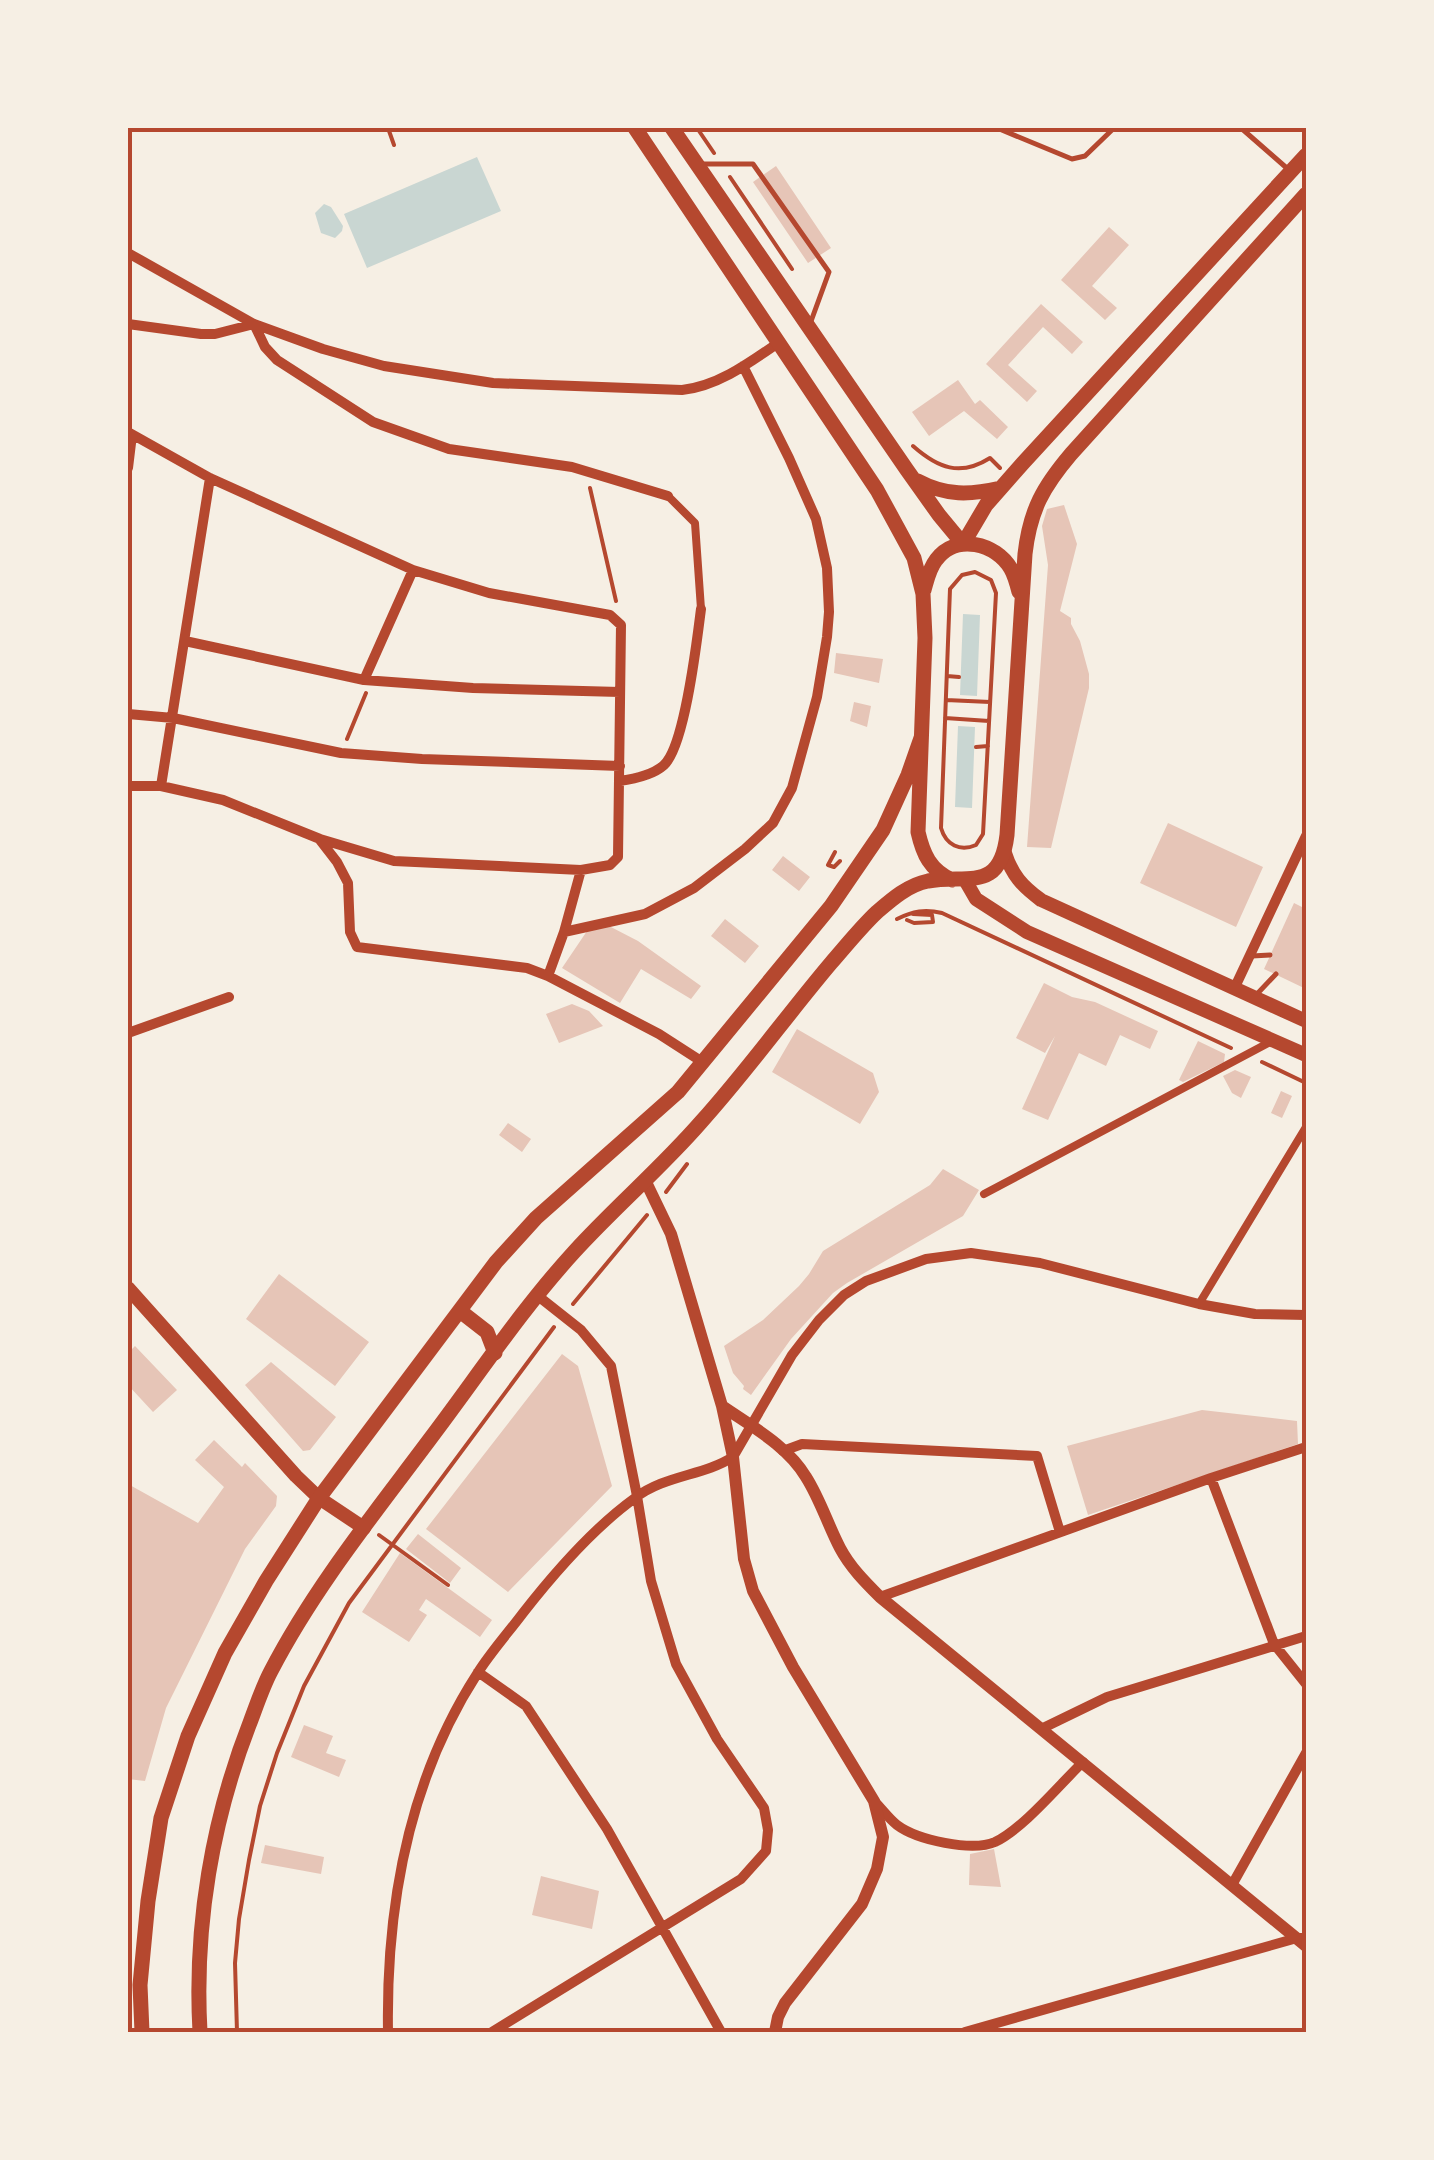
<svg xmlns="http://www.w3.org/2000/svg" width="1434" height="2160" font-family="'Sofia Sans Condensed',sans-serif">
  <rect width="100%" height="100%" fill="#f6efe4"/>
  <path fill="#c9d6d2" d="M477,157L501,211L367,268L344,214Z
    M324,204L331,207L343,226L342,231L335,238L321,233L315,213Z
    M963,614L980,615L977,696L960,695Z
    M958,726L975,727L972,808L955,807Z"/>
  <path fill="#e6c5b7" d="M776,166L831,248L808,263L753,182Z
    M1109,227L1129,245L1092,286L1117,308L1105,320L1061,280Z
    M1041,304L1083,342L1072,354L1043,327L1008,365L1037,391L1027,402L986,364Z
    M958,380L975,404L980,400L1008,427L997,439L964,411L929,436L912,412Z
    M1064,505L1077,544L1060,611L1071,618V624L1080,641L1089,674V688L1051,848L1027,847L1048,565L1042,526L1047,509Z
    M836,653L883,659L879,683L834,673Z
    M854,702L871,706L867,727L850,721Z
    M1168,823L1263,867L1236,927L1140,883Z
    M783,856L810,877L799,891L772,870Z
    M1294,903L1306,909V989L1264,969Z
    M725,919L759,946L745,963L711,936Z
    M609,926L638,941L701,986L691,999L641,969L620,1003L562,968L587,931Z
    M1044,983L1072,997L1095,1002L1158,1031L1150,1049L1120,1035L1106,1066L1079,1053L1048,1120L1022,1109L1055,1036L1045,1053L1016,1038Z
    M572,1004L589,1011L603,1026L559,1043L546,1014Z
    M797,1029L873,1073L879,1092L860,1124L772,1072Z
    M1198,1041L1225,1054L1224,1062L1183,1082L1179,1080Z
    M1235,1070L1251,1077L1241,1098L1232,1093L1223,1076Z
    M1281,1091L1292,1096L1282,1118L1271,1113Z
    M508,1123L531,1139L522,1152L499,1135Z
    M943,1169L979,1190L963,1216L847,1283L833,1293L791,1339L751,1395L743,1389L744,1386L733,1373L724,1346L763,1320L799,1286L809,1274L823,1251L930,1185Z
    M279,1274L369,1342L335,1386L246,1319Z
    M135,1346L177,1390L153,1412L128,1385V1353Z
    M562,1354L578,1366L612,1486L508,1592L426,1529Z
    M271,1362L336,1417L310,1450L303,1451L245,1385Z
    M1202,1410L1297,1421L1298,1444L1088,1515L1067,1446Z
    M214,1440L242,1467L245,1463L277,1496L276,1506L245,1549L166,1708L145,1781L128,1779V1484L198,1523L224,1487L195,1460Z
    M418,1534L461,1568L450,1583L406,1549Z
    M400,1553L492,1620L480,1637L426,1599L419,1610L427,1615L409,1642L362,1612Z
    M304,1725L333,1736L326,1753L346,1760L339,1777L291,1757Z
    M265,1845L324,1857L321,1874L261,1863Z
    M994,1849L1001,1887L969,1885L970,1854Z
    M541,1876L599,1891L592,1929L532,1915Z"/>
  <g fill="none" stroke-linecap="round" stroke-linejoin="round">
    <path stroke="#b5482f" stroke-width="4" d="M388,128L394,145
      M697,128L714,153
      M730,177L792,269
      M913,446C938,468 960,477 990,458L1000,468
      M590,488L616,601
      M975,572L991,580L996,593L983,834L976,845C960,852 946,845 941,828L950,589L962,575Z
      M947,676L959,677
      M946,700L990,702
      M945,718L989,721
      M347,739L366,693
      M976,747L988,746
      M835,852L828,865L834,867L840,861
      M897,919C913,911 925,909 942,913L1231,1048
      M907,920L914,923L933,922L932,915L913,914
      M1262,1062L1306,1083
      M666,1192L687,1164
      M573,1304L647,1215
      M379,1535L448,1585
      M237,2032L235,1963L239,1919L249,1860L260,1806L277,1753L304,1686L349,1603L554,1327"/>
    <path stroke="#b5482f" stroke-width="5" d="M997,128L1072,159L1085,156L1114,128
      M1241,128L1289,170
      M702,164H753L829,272L810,324
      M1252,956L1270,955
      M1257,994L1276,974"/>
    <path stroke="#b5482f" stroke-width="8" d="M668,496L695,523L701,609
      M984,1194L1274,1040
      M1199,1304L1306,1127"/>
    <path stroke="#b5482f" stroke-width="10" d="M128,253L254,324L323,349L384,366L493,383L682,390C718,386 749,363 778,343
      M128,324L201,334H215L254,324L265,347L277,360L373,422L449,449L572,467L668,496
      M128,432L210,478L413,570L489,593L610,615L621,625L618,857L610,865L581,870L394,861L320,839L223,800L161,786H128
      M128,468L132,435
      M185,641L364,680L473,688L620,692
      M364,680L413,570
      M128,714L173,718L341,753L422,759L620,766
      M619,781C634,779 653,775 664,765C685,746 697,640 701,609
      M161,786L210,478
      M320,840L337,862L348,883L350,932L357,947L527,968L548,976L659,1034L704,1063
      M564,932L645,914L694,888L745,849L773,823L792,788L817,697L827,637L829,612L827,568L816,519L789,458L743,366
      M548,976L564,932L581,870
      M1235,987L1306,836
      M128,1033L229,997
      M783,1451L802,1444L1037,1456L1060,1532
      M1211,1478L1274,1644L1306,1684
      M880,1597L1211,1478L1306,1447
      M478,1672L526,1706L607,1829L721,2032
      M1041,1729L1107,1697L1306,1636
      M875,1802C882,1809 889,1819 897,1825C917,1840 972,1852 995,1842C1023,1829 1060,1784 1083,1762
      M1232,1885L1306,1753
      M388,2032C386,1908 408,1781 477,1674C490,1653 508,1633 523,1613C555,1572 592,1529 635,1498C665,1475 703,1476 733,1457L792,1355L819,1320L844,1295L866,1281L926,1259L971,1253L1040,1263L1199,1304L1255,1314L1306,1315
      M492,2032L741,1879L766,1851L768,1830L764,1808L717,1739L676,1664L651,1581L637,1496L611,1366L581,1330L538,1296
      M965,2032L1297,1938H1306"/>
    <path stroke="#b5482f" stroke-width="12" d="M645,1180L671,1234L722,1406L733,1457L744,1559L753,1591L793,1667L874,1801L883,1837L877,1869L862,1904L785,2003L778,2017L775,2032
      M722,1406C751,1426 788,1446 806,1477C820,1499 828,1525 840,1548C850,1567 865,1582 880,1597L1306,1946"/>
    <path stroke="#b5482f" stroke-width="14" d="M1005,853C1012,875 1022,886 1041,900L1306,1021
      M965,880L976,899L1027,932L1306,1055
      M128,1288L296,1476L319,1498L364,1528"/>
    <path stroke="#b5482f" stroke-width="15" d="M635,128L877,490L914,558L923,594L925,638L918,832C923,854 930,870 952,880
      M672,128L907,470L939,515L963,544
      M918,481C946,496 970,495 1001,488
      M963,544L986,505L1023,463L1306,155
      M924,590C927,580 929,569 936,560C956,533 996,543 1011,569C1015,576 1017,584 1019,592
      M460,1311L487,1332L495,1353
      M142,2032L140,1985L148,1901L161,1818L188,1736L225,1653L266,1581L319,1498L496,1262L536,1218L678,1092L831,906L883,830L908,775L921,738
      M200,2032C194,1926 212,1819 251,1720C257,1704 263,1686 271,1671C314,1588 374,1514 430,1439C477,1377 521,1310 574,1252C615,1207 661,1168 701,1122C747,1071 787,1015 831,963C846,946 860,928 877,912C892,899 908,885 928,881C968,874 1000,893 1007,835L1025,554C1030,510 1043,487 1071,454L1306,194"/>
  </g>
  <rect width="1434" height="2160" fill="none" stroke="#f6efe4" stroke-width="260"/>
  <rect x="130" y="130" width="1174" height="1900" fill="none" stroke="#b5482f" stroke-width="4"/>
</svg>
